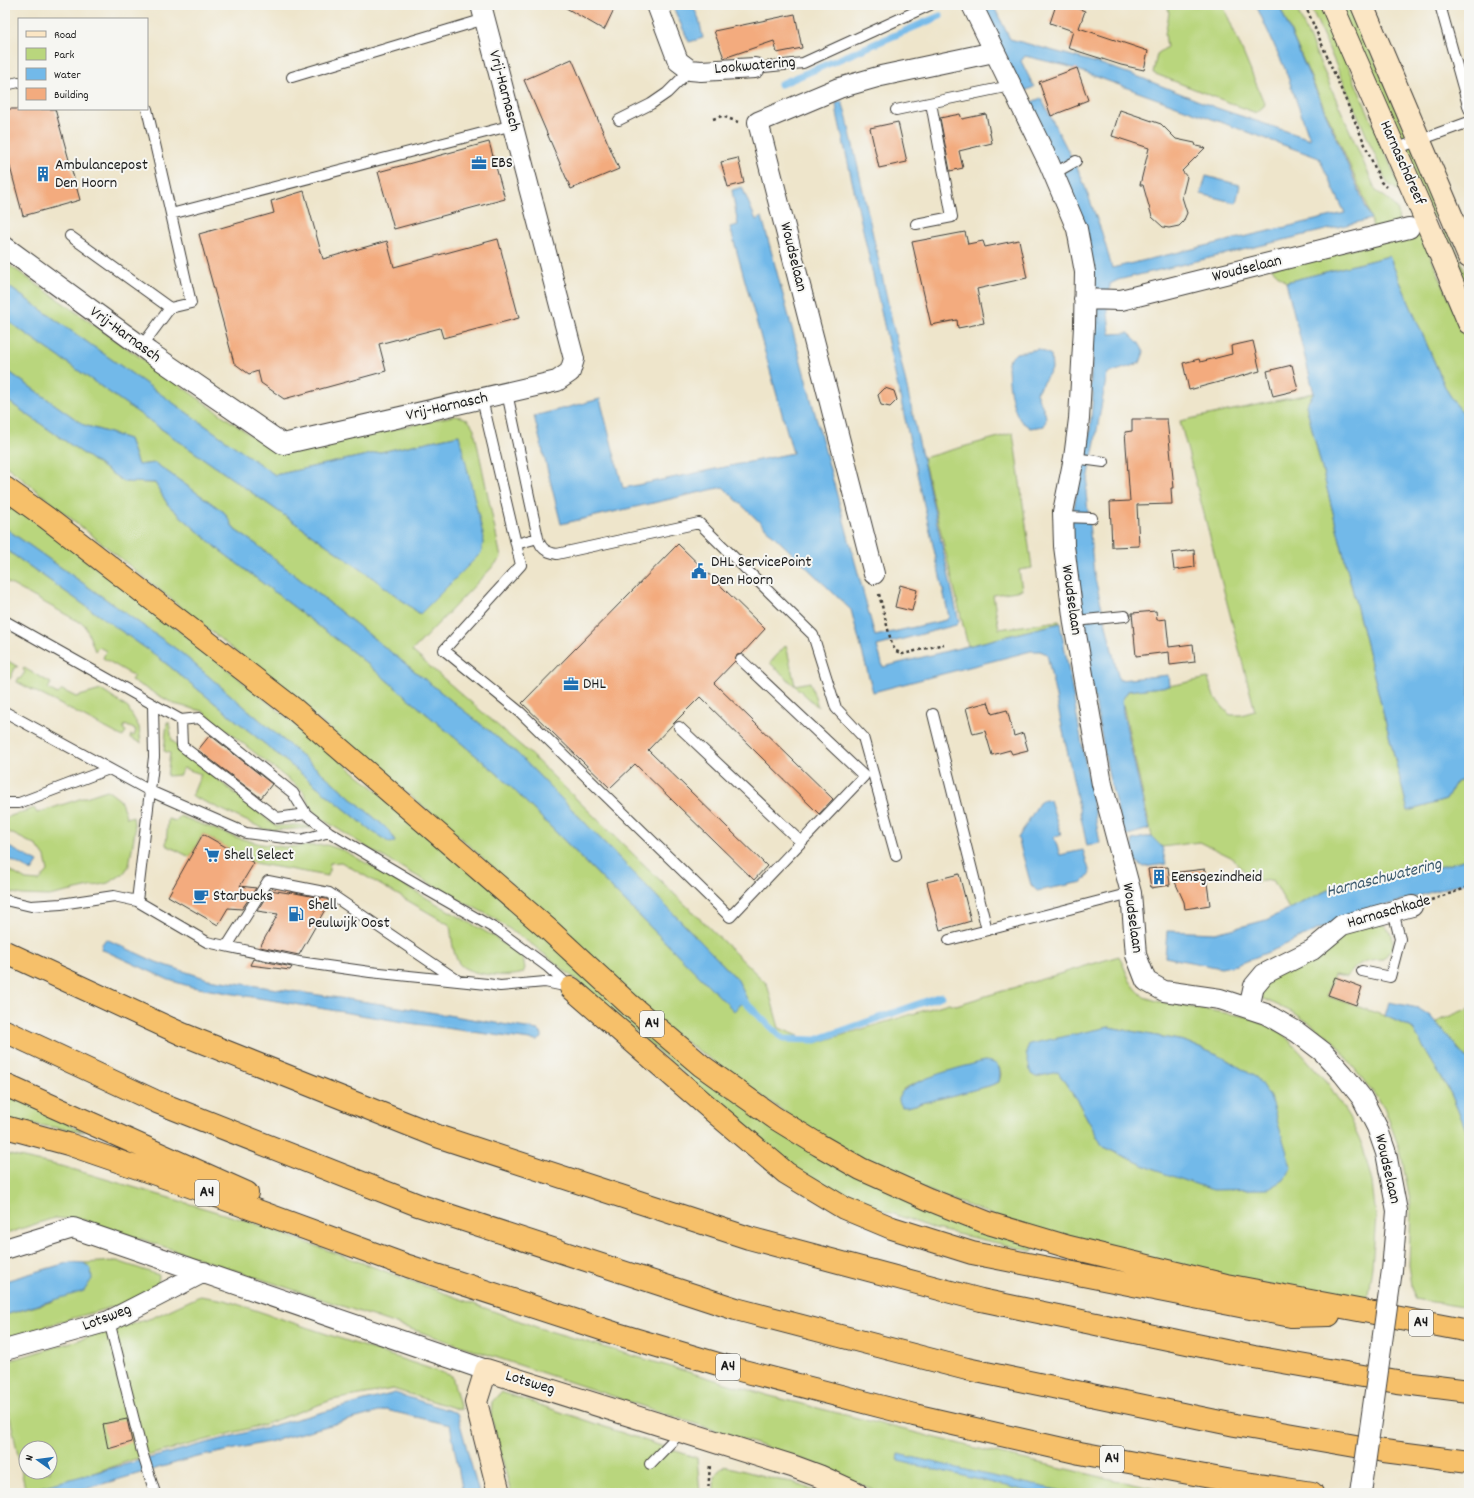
<svg xmlns="http://www.w3.org/2000/svg" width="1474" height="1498" font-family="Dekko,sans-serif">
  <rect width="100%" height="100%" fill="#f6f6f2"/>
  <filter id="ink" filterUnits="userSpaceOnUse"><feTurbulence type="fractalNoise" baseFrequency=".025" numOctaves="2"/><feDisplacementMap in="SourceGraphic" scale="8" xChannelSelector="R" yChannelSelector="G"/><feConvolveMatrix kernelMatrix="1 2 1 2 8 2 1 2 1" color-interpolation-filters="sRGB"/></filter>
  <filter id="wash" filterUnits="userSpaceOnUse"><feTurbulence type="fractalNoise" baseFrequency=".012" numOctaves="4" result="noise"/><feDisplacementMap in="SourceGraphic" scale="16" xChannelSelector="R" yChannelSelector="G"/><feGaussianBlur stdDeviation="0.9" result="paint"/><feColorMatrix in="noise" values="0 0 0 0 0 0 0 0 0 0 0 0 0 0 0 0 0 1.4 0 .05"/><feComposite in="paint" operator="in"/></filter>
  <g filter="url(#wash)">
    <rect width="100%" height="100%" fill="#eee5cb"/>
    <path fill="#b9d67d" stroke="#6a794c" fill-rule="evenodd" d="M1167,5H1223L1265,105L1256,113L1153,73L1157,54L1167,47L1165,34L1169,13Z
      M1279,5H1295L1376,191C1388,199 1401,206 1398,222L1374,231L1367,205Z
      M1310,5H1322L1403,194L1387,183Z
      M1338,5H1351L1442,216L1431,219Z
      M1448,231L1469,280V309L1437,233Z
      M1421,233L1469,346V420L1454,403L1446,389L1389,256L1286,282L1271,268Z
      M5,262L263,444L273,450L293,451L453,416C464,416 469,419 474,429L501,558L412,651L527,751L767,984L779,1028L816,1043L949,1003L956,1005L1119,956L1130,981L1136,989L1144,997L1160,1002L1249,1017L1282,1033L1302,1054L1329,1085L1349,1117L1363,1148L1372,1182L1376,1217L1372,1267L1366,1307L1055,1239L856,1163L661,1024L459,836L235,651L5,465V399L124,482L155,483L168,505L218,549L358,656L500,776L734,1011L738,980L518,754L256,544L235,530L224,512L155,463L138,465L129,439L84,425L5,369V319L369,575L420,614L459,435L275,475L5,284ZM1109,1027L1184,1041L1224,1058L1257,1078L1157,1171L1103,1147L1078,1102L1058,1072L1087,1032ZM999,1067L1001,1074L999,1082L989,1086L907,1107L903,1089L928,1078Z
      M1314,393L1306,405L1408,811L1446,800L1456,782L1469,778V858L1444,866L1362,880L1328,890L1289,909L1273,880L1255,882L1231,857L1200,842L1162,847L1152,837L1122,700L1128,691L1169,686L1208,678L1214,697L1230,715H1241L1255,711L1180,421Z
      M1013,433L1032,568L1019,570L1022,590L993,595L999,629L1059,621L1060,623L968,646L923,458Z
      M5,499L190,639L417,823L764,1122L1034,1247L1032,1251L935,1229L833,1192L804,1178L574,978L534,946L492,917L448,894L373,851L325,821L313,811L303,791L202,711L174,704L131,680L134,676L103,658L106,651L99,647L95,651L85,625L5,581V549L158,657L373,832L392,834L384,826L179,651L5,528Z
      M786,645L795,685L810,682L818,707L770,663Z
      M5,659L18,667L16,666L10,679L5,677Z
      M24,668L51,683L48,689L58,694L62,690L76,697L101,690L128,708L139,727L141,743L130,738L131,735L134,736L136,730L125,725L123,729L126,731L123,737L17,682L18,679H20L25,672L23,670Z
      M167,722H169L172,740L182,751L276,826C288,826 301,823 312,828L274,830L264,829L192,796L201,774L183,768L180,775L167,776L170,753L164,751Z
      M107,790L120,800L127,818L133,816L135,831L129,866L123,874L108,883L49,896L22,895L5,891V868L26,880L39,881L48,871L45,857L37,846L5,830V818L34,808L37,813Z
      M180,816L235,837L261,844L284,847L327,845L345,851L493,936L523,958L525,968L523,973C509,978 466,976 458,962C452,950 452,938 450,925L341,862L330,863L328,876L254,863L203,834L190,857L166,845L168,819L176,821Z
      M1383,924L1392,934L1393,948L1383,959C1364,960 1359,962 1347,977L1334,975L1327,996L1385,1016L1412,1028L1451,1094L1469,1137V1308L1414,1299L1409,1265L1411,1205L1401,1153L1384,1107L1331,1038L1296,1014L1262,998L1259,992L1262,982L1340,931Z
      M1469,1008V1061L1436,1022Z
      M5,1093L85,1132L5,1120Z
      M5,1154L65,1167L254,1223L539,1328L770,1396L1000,1454L1172,1493H880L819,1465L84,1220L54,1218L5,1234Z
      M117,1261L159,1275L158,1286L129,1302L5,1338V1315L54,1301L91,1269L84,1263Z
      M200,1296L225,1300L452,1376L461,1410L393,1389L332,1400L262,1425L135,1459L33,1493H26L5,1394V1362L152,1318ZM26,1448H50V1472H26Z
      M501,1392L697,1458L700,1493H511L491,1416L492,1402Z
      M725,1466L779,1480L793,1482L819,1493H714C714,1480 713,1473 725,1466Z"/>
    <path fill="#72b9e9" stroke="#476a82" d="M672,5H693L699,19L703,38L689,42Z
      M981,5H993L1010,39L1101,64L1139,77L1217,108L1310,139L1285,69L1256,5H1279L1371,219L1118,280L1110,284L1108,312L1110,334L1129,333L1139,343L1144,352L1140,363L1107,374L1086,492L1094,574L1119,680L1168,675L1169,686L1128,691L1122,700L1123,712L1149,829L1124,836L1108,772L1084,641L1085,625L1087,618L1083,615L1070,531L1077,490L1090,432L1093,393L1090,390L1094,325L1096,312L1095,283L1090,250L1027,104L1041,98L1081,176L1102,233L1112,268L1345,213L1319,158L1067,66L1025,56L1021,61L1034,87L1022,92Z
      M842,101L846,114L959,622L956,625L877,646L883,667L1060,623L1100,843L1087,846L1047,654L1040,651H1031L873,692L851,610L723,487L561,524L534,416L600,399L623,488L793,453L730,227L738,225L732,190L742,187L756,220L762,217L875,636L946,620L949,617L837,113L836,103Z
      M1206,176L1240,185L1236,203L1201,194Z
      M1389,256L1446,389L1455,403L1469,420V778L1456,782L1446,800L1408,811L1306,405L1314,393L1286,282Z
      M5,284L275,475L459,435L484,538L481,553L420,614L369,575L5,319Z
      M1039,349L1051,355L1052,369L1036,393C1040,404 1050,414 1044,426L1030,428C1027,425 1022,423 1020,420C1010,405 1008,378 1008,361L1016,353Z
      M5,369L84,425L129,439L138,465L155,463L224,512L235,530L256,544L518,754L738,980L747,999L734,1011L500,776L358,656L218,549L168,505L155,483L124,482L5,399Z
      M5,528L179,651L384,826L392,834L395,842L390,843L373,832L158,657L5,549Z
      M1045,799L1050,800L1061,834L1054,837L1060,855L1083,850L1090,873L1083,882L1037,891L1031,885L1018,838L1039,803Z
      M1145,837H1152L1162,847L1166,864L1144,867L1134,860L1132,840Z
      M5,845L38,862L32,871L5,857Z
      M1469,858V881L1354,915L1328,925L1276,949L1236,965L1221,968L1165,957L1167,931L1215,933L1240,927L1266,920L1328,890L1362,880L1444,866Z
      M106,939L156,962L208,979L381,1004L538,1030L542,1034V1038L537,1041L409,1023L192,987L169,980L101,949L102,944Z
      M1389,1002L1418,1008L1430,1016L1469,1061V1137L1451,1094L1412,1028L1385,1016Z
      M1109,1027L1184,1041L1224,1058L1257,1078L1270,1097L1291,1166L1284,1180L1269,1189L1213,1190L1157,1171L1103,1147L1078,1102L1058,1072L1036,1077L1031,1074L1026,1053L1029,1044Z
      M984,1061C998,1062 1002,1067 999,1082L989,1086L907,1107H902L899,1101V1095C911,1079 963,1067 984,1061Z
      M70,1262L84,1263L91,1269L92,1279L84,1291L5,1315V1281Z
      M395,1393L457,1413L479,1493H463L450,1425L386,1410L268,1442L193,1458L71,1493H18Z
      M899,1454L983,1474L1071,1493H1036L898,1461Z"/>
    <g fill="none" stroke-linecap="round" stroke-linejoin="round">
      <path stroke="#72b9e9" stroke-width="7" d="M781,84L940,16
        M738,995L765,1022L784,1039L816,1040L941,996"/>
    </g>
    <g id="blocks">
      <path fill="#f3ab7e" d="M561,5H616L604,30Z
        M1056,5H1068L1085,11L1079,28L1148,51L1144,70L1121,65L1068,48L1073,31L1050,23Z
        M795,14L802,48L777,53L774,41L724,58L714,31Z
        M572,59L619,169L571,189L524,80Z
        M1077,68L1088,100L1078,104L1079,105L1051,116L1039,82Z
        M5,109H55L80,200L23,216L5,148Z
        M1120,110L1161,124L1176,139L1195,143L1196,146L1205,148L1182,171L1187,177L1182,197L1187,213L1183,222L1179,226L1169,228L1163,227L1152,217L1143,185H1140L1149,148L1112,136Z
        M960,114L962,119L986,114L992,143L959,151L963,168L950,171L940,118Z
        M898,122L907,162L879,168L870,128Z
        M489,142L505,199L394,229L378,172Z
        M738,158L744,183L728,187L721,162Z
        M304,191L323,259L387,241L394,267L498,239L519,318L443,338L440,328L379,344L386,371L284,399L261,383L258,371L249,374L234,363L199,234L274,213L271,201Z
        M965,232L968,244L983,241L985,247L1019,240L1027,278L977,289L984,323L958,328L957,320L931,325L912,242Z
        M1253,341L1260,371L1189,390L1183,363L1199,359L1200,362L1232,354L1231,346Z
        M1292,365L1298,390L1273,396L1267,371Z
        M885,388L894,391L897,400L890,407L881,405L878,395Z
        M1132,419H1167L1174,488H1171L1172,504L1137,505L1139,546L1112,547L1110,502L1130,501L1125,432L1132,431Z
        M678,544L765,629L742,654L737,655L735,661L714,683L833,799L819,814L700,697L675,722L648,750L767,866L754,880L635,764L610,788L522,703Z
        M1194,550L1195,567L1174,570L1172,553Z
        M900,585L917,590L912,611L895,607Z
        M1156,611L1157,620L1166,619L1169,647L1193,644L1195,662L1170,665L1169,652L1136,656L1132,613Z
        M988,702L992,714L1007,710L1014,736L1023,733L1028,750L1012,754L1010,750L992,755L985,731L973,734L966,708Z
        M210,735L272,784L261,798L198,750Z
        M203,834L254,863L240,886L256,888L242,909L228,908L218,925L168,896Z
        M1168,867L1170,885L1151,888L1148,869Z
        M1205,869L1210,905L1185,909L1184,902L1171,873Z
        M959,874L971,921L940,930L927,882Z
        M270,890L289,893L290,892L326,899L330,901L299,955L260,947L278,914L257,911Z
        M253,959L292,967L290,970L250,965Z
        M1335,977L1362,987L1356,1005L1328,995Z
        M127,1419L132,1442L108,1449L103,1424Z"/>
    </g>
  </g>
  <g filter="url(#ink)">
    <use href="#blocks" fill-opacity="0" stroke="#3c3a36" stroke-width="1"/>
    <g fill="none" stroke-linecap="round" stroke-linejoin="round">
      <g stroke="#3c3a36" stroke-width="12">
        <path id="lane" d="M1440,5L1469,109
          M755,68L803,63L930,5
          M292,77L485,19
          M5,85L19,82
          M147,109L171,214
          M896,110L1010,86
          M619,120L651,104L667,93L690,70
          M1395,149L1469,122
          M1053,174L1076,161
          M916,224L952,217L931,103
          M70,236L170,308L141,347
          M170,308L191,303L171,214L513,125
          M507,393L538,538C541,549 546,552 557,554L699,523L813,635L836,708L863,737L896,856
          M482,399L521,565L444,650L520,712L730,917L864,776L741,660
          M1074,458L1104,462
          M1063,517L1092,518
          M516,544L538,538
          M5,621L181,720L199,718L293,793L306,814L329,832L422,887L499,931L548,967L571,988
          M1074,623L1085,620L1125,616
          M5,712L150,791L246,833L301,840L329,832
          M933,714L987,930
          M181,720L182,746L277,818L306,814
          M679,727L801,842
          M5,803H19L109,769
          M5,900L31,906L61,904L114,896L137,901L207,942L299,962L370,972L487,984L500,986L545,982L569,987
          M137,901L154,757L153,705
          M949,940L1131,893
          M227,946L268,881L329,893L457,980
          M1362,971L1390,977L1400,939L1393,911
          M109,1321L142,1452L155,1493
          M650,1464L682,1431"/>
      </g>
      <g stroke="#3c3a36" stroke-width="22">
        <path id="street" d="M657,5L678,61L690,70L701,71L755,68
          M972,5L1049,163L1077,229L1085,272L1084,326L1079,419L1074,458L1063,512L1064,546L1074,623L1102,784L1131,893L1136,955L1146,981L1164,991L1220,999L1266,1014L1297,1032L1323,1052L1343,1074L1362,1098L1377,1127L1386,1153L1397,1211L1392,1270
          M5,247L149,352L283,444L557,381L570,372L574,359L481,5
          M1084,299L1121,300L1409,228
          M874,574L758,122L839,88L881,76L994,52
          M1249,1008L1254,986L1264,974L1312,950L1342,925L1412,906
          M5,1249L73,1228L486,1370
          M5,1350L109,1321L204,1272"/>
      </g>
      <g stroke="#3c3a36" stroke-width="24">
        <path id="secondary" d="M1332,5L1428,225L1469,323
          M1362,5L1469,257
          M499,1493L476,1402L486,1370L792,1466L819,1476L856,1493"/>
      </g>
      <g stroke="#3c3a36" stroke-width="24">
        <path id="highway" d="M5,488L47,518L294,709L549,930L630,1005L702,1066L775,1118L819,1145L861,1169L928,1199L988,1223L1069,1247L1226,1285L1469,1331
          M5,952L182,1034L440,1137L749,1238L981,1300L1254,1357L1397,1382L1469,1391
          M571,988L714,1112L786,1173L844,1208L892,1228L972,1253L1291,1316L1329,1315
          M5,1031L157,1102L418,1205L736,1309L967,1369L1235,1425L1384,1451L1469,1462
          M5,1085L247,1193
          M5,1127L68,1144L173,1180L408,1266L614,1333L728,1367L914,1415L1080,1453L1232,1481L1312,1493"/>
      </g>
      <path stroke="#3c3a36" stroke-width="2.5" stroke-dasharray="3 3" stroke-linecap="butt" d="M1305,5L1381,182L1386,187
        M713,119L722,116L738,122
        M879,594L892,645L896,651L903,654L944,644
        M1431,900L1469,887
        M708,1493L710,1464"/>
      <use href="#lane" stroke="#fff" stroke-width="10"/>
      <use href="#street" stroke="#fff" stroke-width="20"/>
      <use href="#secondary" stroke="#fbe6c4" stroke-width="22"/>
      <use href="#highway" stroke="#f6c06b" stroke-width="22"/>
      <g stroke="#3c3a36" stroke-width="22" stroke-linecap="butt">
        <path id="street-bridge" d="M1361,1493L1392,1270"/>
      </g>
      <use href="#street-bridge" stroke="#fff" stroke-width="20"/>
    </g>
  </g>
  <defs>
    <g id="office-bare" transform="scale(1.2)"><path d="M-6-3h4V-5.5h4V-3h4V5H-6ZM-1-4.5V-3h2v-1.5ZM-6 0V1H6V0Z" fill="#1f6fb2" stroke="#f6f6f2" stroke-width="2.5" paint-order="stroke"/></g>
    <g id="building-bare" transform="scale(1.2)"><path d="M-4-6H4V6H1V3H-1V6H-4ZM-2.5-4.3h1.7v1.8h-1.7ZM.8-4.3h1.7v1.8H.8ZM-2.5-1h1.7V.8h-1.7ZM.8-1h1.7V.8H.8Z" fill="#1f6fb2" stroke="#f6f6f2" stroke-width="2.5" paint-order="stroke"/></g>
    <g id="civic-bare" transform="scale(1.2)"><path d="M-.6-6.5H3V-4.5H.6V-3L4-1V1h2V6H-6V1h2V-1L-.6-3ZM-1.2 2.5V6h2.4V2.5Z" fill="#1f6fb2" stroke="#f6f6f2" stroke-width="2.5" paint-order="stroke"/></g>
    <g id="supermarket-bare" transform="scale(1.2)"><path d="M-6-5.5h2.5l.6 2H6L4.5 2H-2.5L-4.4-4H-6ZM-1.5 3.2a1.3 1.3 0 1 0 .1 0ZM3 3.2a1.3 1.3 0 1 0 .1 0Z" fill="#1f6fb2" stroke="#f6f6f2" stroke-width="2.5" paint-order="stroke"/></g>
    <g id="cafe-bare" transform="scale(1.2)"><path d="M-5.5-4.5H6V0H3Q3 3.5 0 3.5H-2.5Q-5.5 3.5-5.5 0ZM3-3.2v2h1.7v-2ZM-6 4.5H4V6H-6Z" fill="#1f6fb2" stroke="#f6f6f2" stroke-width="2.5" paint-order="stroke"/></g>
    <g id="fuel-bare" transform="scale(1.2)"><path d="M-5.5-6h7V0h2V4h1.3V-2.5L3-4.5l.8-.8L6-3V5H2.5V1h-1V6h-7ZM-4.2-4.7v3.2H.2V-4.7Z" fill="#1f6fb2" stroke="#f6f6f2" stroke-width="2.5" paint-order="stroke"/></g>
  </defs>
  <g fill-rule="evenodd">
    <use href="#office-bare" x="479" y="163"/>
    <use href="#building-bare" x="43" y="174"/>
    <use href="#civic-bare" x="699" y="571"/>
    <use href="#office-bare" x="571" y="684"/>
    <use href="#supermarket-bare" x="212" y="855"/>
    <use href="#building-bare" x="1159" y="877"/>
    <use href="#cafe-bare" x="201" y="896"/>
    <use href="#fuel-bare" x="296" y="914"/>
  </g>
  <g text-anchor="middle" dominant-baseline="central" stroke-width="4" stroke-linejoin="round" paint-order="stroke">
    <g fill="#f6f6f2" stroke="#5d5d5c" stroke-width="1">
      <rect x="640" y="1011" width="24" height="26" rx="3"/>
      <rect x="195" y="1180" width="24" height="26" rx="3"/>
      <rect x="1409" y="1310" width="24" height="26" rx="3"/>
      <rect x="716" y="1354" width="24" height="26" rx="3"/>
      <rect x="1100" y="1446" width="24" height="26" rx="3"/>
    </g>
    <g font-size="15" font-weight="bold" fill="#1c1c1c">
      <text x="652" y="1024">A4</text>
      <text x="207" y="1193">A4</text>
      <text x="1421" y="1323">A4</text>
      <text x="728" y="1367">A4</text>
      <text x="1112" y="1459">A4</text>
    </g>
    <g font-size="16" fill="#1c1c1c" stroke="#f6f6f2">
      <text transform="translate(755 66) rotate(-5)">Lookwatering</text>
      <text transform="translate(504 91) rotate(75)">Vrij-Harnasch</text>
      <text transform="translate(1402 163) rotate(66)">Harnaschdreef</text>
      <text transform="translate(793 257) rotate(76)">Woudselaan</text>
      <text transform="translate(1247 269) rotate(-14)">Woudselaan</text>
      <text transform="translate(125 335) rotate(36)">Vrij-Harnasch</text>
      <text transform="translate(447 407) rotate(-13)">Vrij-Harnasch</text>
      <text transform="translate(1071 600) rotate(82)">Woudselaan</text>
      <text transform="translate(1389 912) rotate(-16)">Harnaschkade</text>
      <text transform="translate(1132 918) rotate(82)">Woudselaan</text>
      <text transform="translate(1387 1169) rotate(77)">Woudselaan</text>
      <text transform="translate(107 1318) rotate(-21)">Lotsweg</text>
      <text transform="translate(530 1383) rotate(17)">Lotsweg</text>
    </g>
    <g font-size="16" fill="#1c1c1c" stroke="#f6f6f2" text-anchor="start">
      <text x="491" y="163">EBS</text>
      <text x="55" y="165">Ambulancepost<tspan x="55" dy="18">Den Hoorn</tspan></text>
      <text x="711" y="562">DHL ServicePoint<tspan x="711" dy="18">Den Hoorn</tspan></text>
      <text x="583" y="684">DHL</text>
      <text x="224" y="855">Shell Select</text>
      <text x="1171" y="877">Eensgezindheid</text>
      <text x="213" y="896">Starbucks</text>
      <text x="308" y="905">Shell<tspan x="308" dy="18">Peulwijk Oost</tspan></text>
    </g>
    <g font-size="17" font-style="italic" fill="#3e5b6e" stroke="#f6f6f2">
      <text transform="translate(1384 879) rotate(-14)">Harnaschwatering</text>
    </g>
  </g>
  <rect width="1474" height="1498" fill="none" stroke="#f6f6f2" stroke-width="20"/>
  <rect x="18" y="18" width="130" height="92" fill="#f6f6f2" stroke="#9f9f9c"/>
  <rect x="26" y="31" width="20" height="6" fill="#fbe6c4" stroke="#9f9f9c"/>
  <text x="54" y="38" font-size="12" fill="#1c1c1c">Road</text>
  <rect x="26" y="48" width="20" height="12" fill="#b9d67d" stroke="#9f9f9c"/>
  <text x="54" y="58" font-size="12" fill="#1c1c1c">Park</text>
  <rect x="26" y="68" width="20" height="12" fill="#72b9e9" stroke="#9f9f9c"/>
  <text x="54" y="78" font-size="12" fill="#1c1c1c">Water</text>
  <rect x="26" y="88" width="20" height="12" fill="#f3ab7e" stroke="#9f9f9c"/>
  <text x="54" y="98" font-size="12" fill="#1c1c1c">Building</text>
  <g transform="translate(38 1460) rotate(284)"><circle r="19" fill="#f6f6f2" stroke="#9f9f9c"/>
  <path d="M0-3L7 15L0 10L-7 15Z" fill="#1f6fb2"/>
  <text y="-6" font-size="11" font-weight="bold" text-anchor="middle" fill="#1c1c1c">N</text>
  </g>
</svg>
